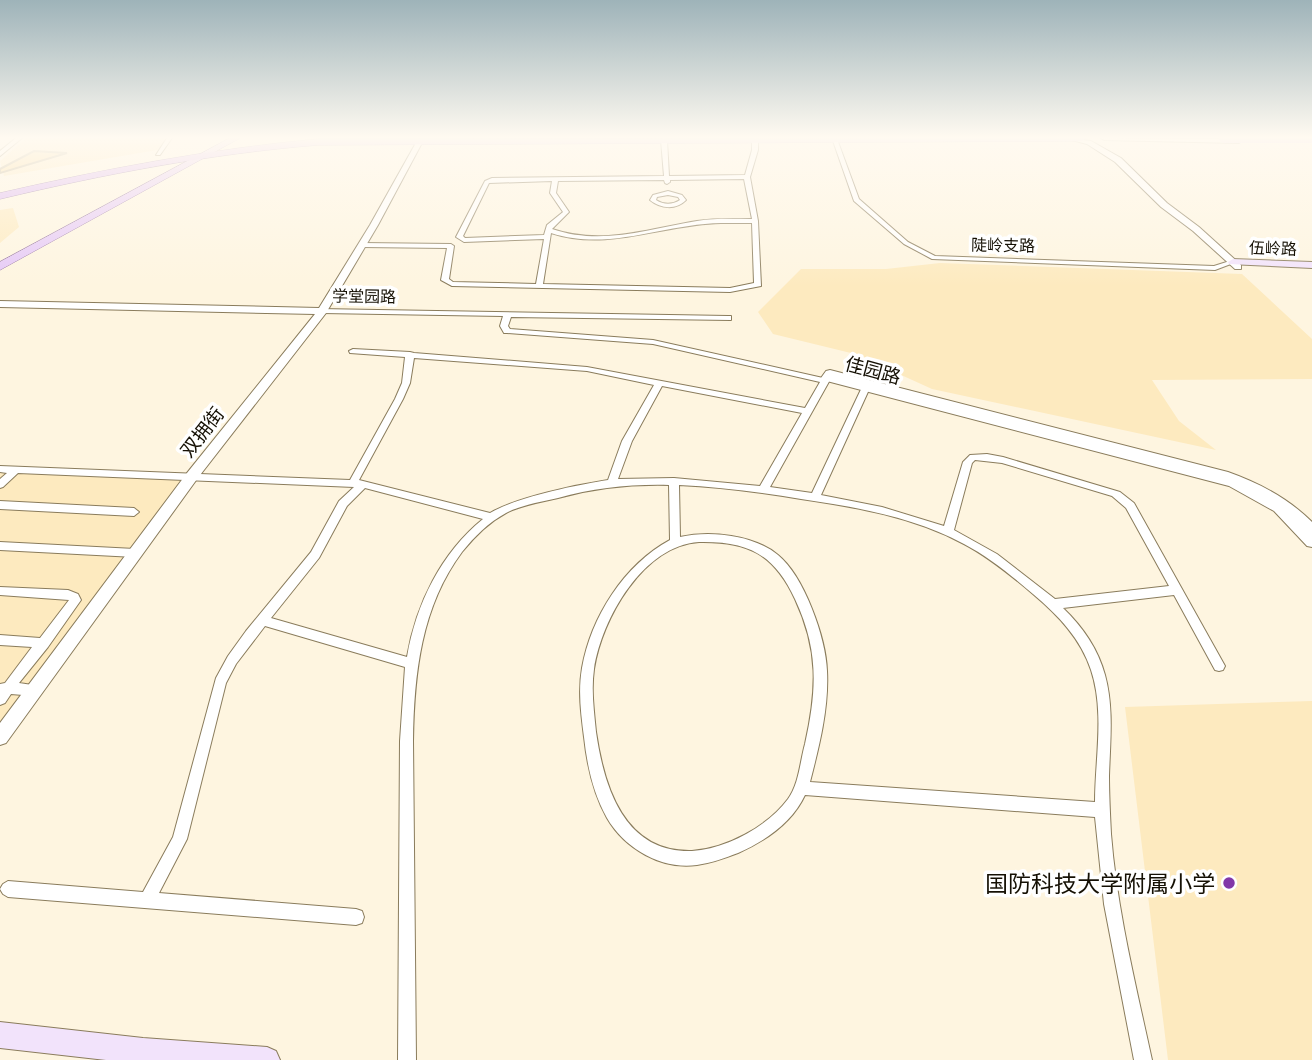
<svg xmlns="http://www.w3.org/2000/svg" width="1312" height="1060" font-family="'PT Sans','Noto Sans SC',sans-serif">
  <rect width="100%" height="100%" fill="#fef5e0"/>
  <path fill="#fdeabf" d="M26,138H168L163,149L4,176L0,161Z
    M13,208L19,227L0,243V210Z
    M940,263L1242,274L1312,339V379L1152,380L1179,421L1216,450L932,389L855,354L773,334L758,312L801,269H886Z
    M0,468L192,476L0,737Z
    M1312,701V1060H1168L1125,707Z"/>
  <path fill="#f9db9a" stroke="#bdae8c" stroke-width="2" d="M34,151L67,153L0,173V169Z"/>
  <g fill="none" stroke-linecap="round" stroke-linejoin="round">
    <g stroke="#8a7c5c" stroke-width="2">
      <path id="minor" d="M16,138H22L0,156V151Z
        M167,138H172L160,155H156Z
        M664,138L667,140L669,176L745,175L752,150V140L755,138L758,140V150L750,177L758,221L761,286L730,292L452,286L441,280L447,248L362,247L359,245L362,243L451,244L454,246L449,279L453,282L536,284L544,239L464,242L456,237L485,181L492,178L664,176L661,140ZM744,179L752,219C733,219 715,218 697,221C647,229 602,246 552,229L569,212L556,193L558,181L664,180L665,183L667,184L670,182V180ZM552,181L550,193L563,212L547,225L544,235L465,238L463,236L489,183ZM721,223H752L754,283L730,288L543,284L551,233C609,252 663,224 721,223Z
        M832,138L837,139L859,199L908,242L935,256L1214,266L1233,260L1236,262L1215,270L932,259L904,244L854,201Z
        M668,191L682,195L686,200C676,210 661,209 650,200L653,195ZM668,195L678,197L680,200C672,205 664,205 656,200L657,197Z
        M319,309L728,316H731V320L511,317L508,326L510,329L653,340L823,378L827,375L830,376L831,378L770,487L812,493L864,383L868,380L872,383L821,495L882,507L944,526L963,462L970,455L987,454L1003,457L1120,492L1134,503L1225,666L1223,670L1219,671L1215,670L1174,595L1063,608C1082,626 1098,649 1105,675C1114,708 1110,742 1109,776C1109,795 1110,815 1111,834C1117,910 1136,986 1152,1060H1134L1104,904L1095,817L805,795C792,823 765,841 738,853C725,858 711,863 697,865C662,870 625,849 607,818C593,793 587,765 584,737C581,714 578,691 582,668C591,617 624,565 670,540L669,485C631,484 594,488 558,498C541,502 521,505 506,513C489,522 474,537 462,552C421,607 414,674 413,741L416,1060H398L400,741L405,667L265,626L236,664L226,683L187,839L159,893L356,909L362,911L364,917L362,923L356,925L8,897L3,894L0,889L3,884L8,881L143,892L173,837L216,678L228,656L246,631L311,552L339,501L354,487L18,473L3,487L0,488V479L7,473L0,472V466L350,480L395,399L402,383L405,357L350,353L349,351L353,349L410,352L414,353L587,367L805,408L820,382L653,344L507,333H504L500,326L503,316L322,313H319ZM414,358L587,371L654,385L622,441L608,480C576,485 517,497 490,513L359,480L403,399L410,383ZM662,386L802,413L760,486L674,478L618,479L632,441ZM975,460L1002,463L1112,496L1126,508L1169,586L1055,599L997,554L954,530L972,463ZM679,485C720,487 760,492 801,499C856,507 914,517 964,544C989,557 1012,576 1033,594C1058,615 1081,639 1091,670C1105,712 1095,759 1095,802L810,782C819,747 829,708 827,671C826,638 804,576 778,555C754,535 710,530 680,537ZM365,488L483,519C441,553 416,604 407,657L271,618L319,558L347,506ZM699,542C748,541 774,554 795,599C819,650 817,690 805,744C800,762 799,784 788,799C767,827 726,849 692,851C624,853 604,787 596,732C594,711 591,690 594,669C602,618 643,546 699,542Z
        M0,501L134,508L139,512L134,516L0,509Z
        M0,542L135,549L139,550L140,553L139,556L135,557L0,550Z
        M0,587L68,590L78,594L81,600L48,647L19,683L39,686L41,690L39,694L35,696L11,694L5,703L0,705V684L5,683L32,647L0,645V635L40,638L69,600L0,595Z"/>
    </g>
    <g stroke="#8a7c5c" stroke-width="2">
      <path id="tertiary" d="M1064,138L1091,141L1121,158L1167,203L1199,227L1241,265V269H1235L1193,231L1161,207L1115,162L1087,144Z
        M1101,138L1239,139L1242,141L1239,143L1104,140Z
        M420,139L423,141L378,225L326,313L197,479L6,743L0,745V723L187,473L315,314L0,307V301L319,308L370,225L417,141Z
        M830,370L1228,472C1259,483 1288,498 1312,522V547L1307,546L1274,511L1229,486L823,380L821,378L826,371Z"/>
    </g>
    <g stroke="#8a7c5c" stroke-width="2">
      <path id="secondary" d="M1233,259L1312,262V268L1229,264L1228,262Z
        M0,1022L143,1038L267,1047L276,1051L280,1060H106L0,1048Z"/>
    </g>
    <g stroke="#91709f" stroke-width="1">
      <path id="primary" d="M230,138H240L0,270V262Z"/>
    </g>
    <g stroke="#91709f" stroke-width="1">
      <path id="trunk" d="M1086,138L1082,141L318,145C210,154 105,174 0,199V193C105,169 210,149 318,139Z"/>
    </g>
    <use href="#minor" fill="#fff" fill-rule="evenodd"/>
    <use href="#tertiary" fill="#fff" fill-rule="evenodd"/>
    <use href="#secondary" fill="#f2e3fb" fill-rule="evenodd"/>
    <use href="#primary" fill="#e5c8f7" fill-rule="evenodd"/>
    <use href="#trunk" fill="#dcb6f4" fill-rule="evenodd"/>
    <g stroke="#91709f" stroke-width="10" stroke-linecap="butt">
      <path id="trunk-bridge" d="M1224,138H1312"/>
    </g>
    <use href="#trunk-bridge" stroke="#dcb6f4" stroke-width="10"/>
  </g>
  <linearGradient id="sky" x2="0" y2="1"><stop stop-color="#9eb3b9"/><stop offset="0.48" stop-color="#fffaf1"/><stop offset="1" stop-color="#fffaf1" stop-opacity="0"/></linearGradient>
  <rect width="1312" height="286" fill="url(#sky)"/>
  <circle fill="#8237a8" stroke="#fff" stroke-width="2.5" cx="1229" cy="883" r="7"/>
  <g text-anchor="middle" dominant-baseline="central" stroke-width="7" stroke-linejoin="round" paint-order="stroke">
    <g font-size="16" fill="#151004" stroke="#fff">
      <text transform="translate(1003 245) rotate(1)">陡岭支路</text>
      <text transform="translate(1273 248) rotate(2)">伍岭路</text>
      <text transform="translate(364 296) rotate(1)">学堂园路</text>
    </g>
    <g font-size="19" fill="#151004" stroke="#fff">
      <text transform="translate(873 370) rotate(15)">佳园路</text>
      <text transform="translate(202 432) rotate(-52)">双拥街</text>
    </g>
    <g font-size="23" fill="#151004" stroke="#fff" text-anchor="end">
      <text x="1215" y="883">国防科技大学附属小学</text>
    </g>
  </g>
</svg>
